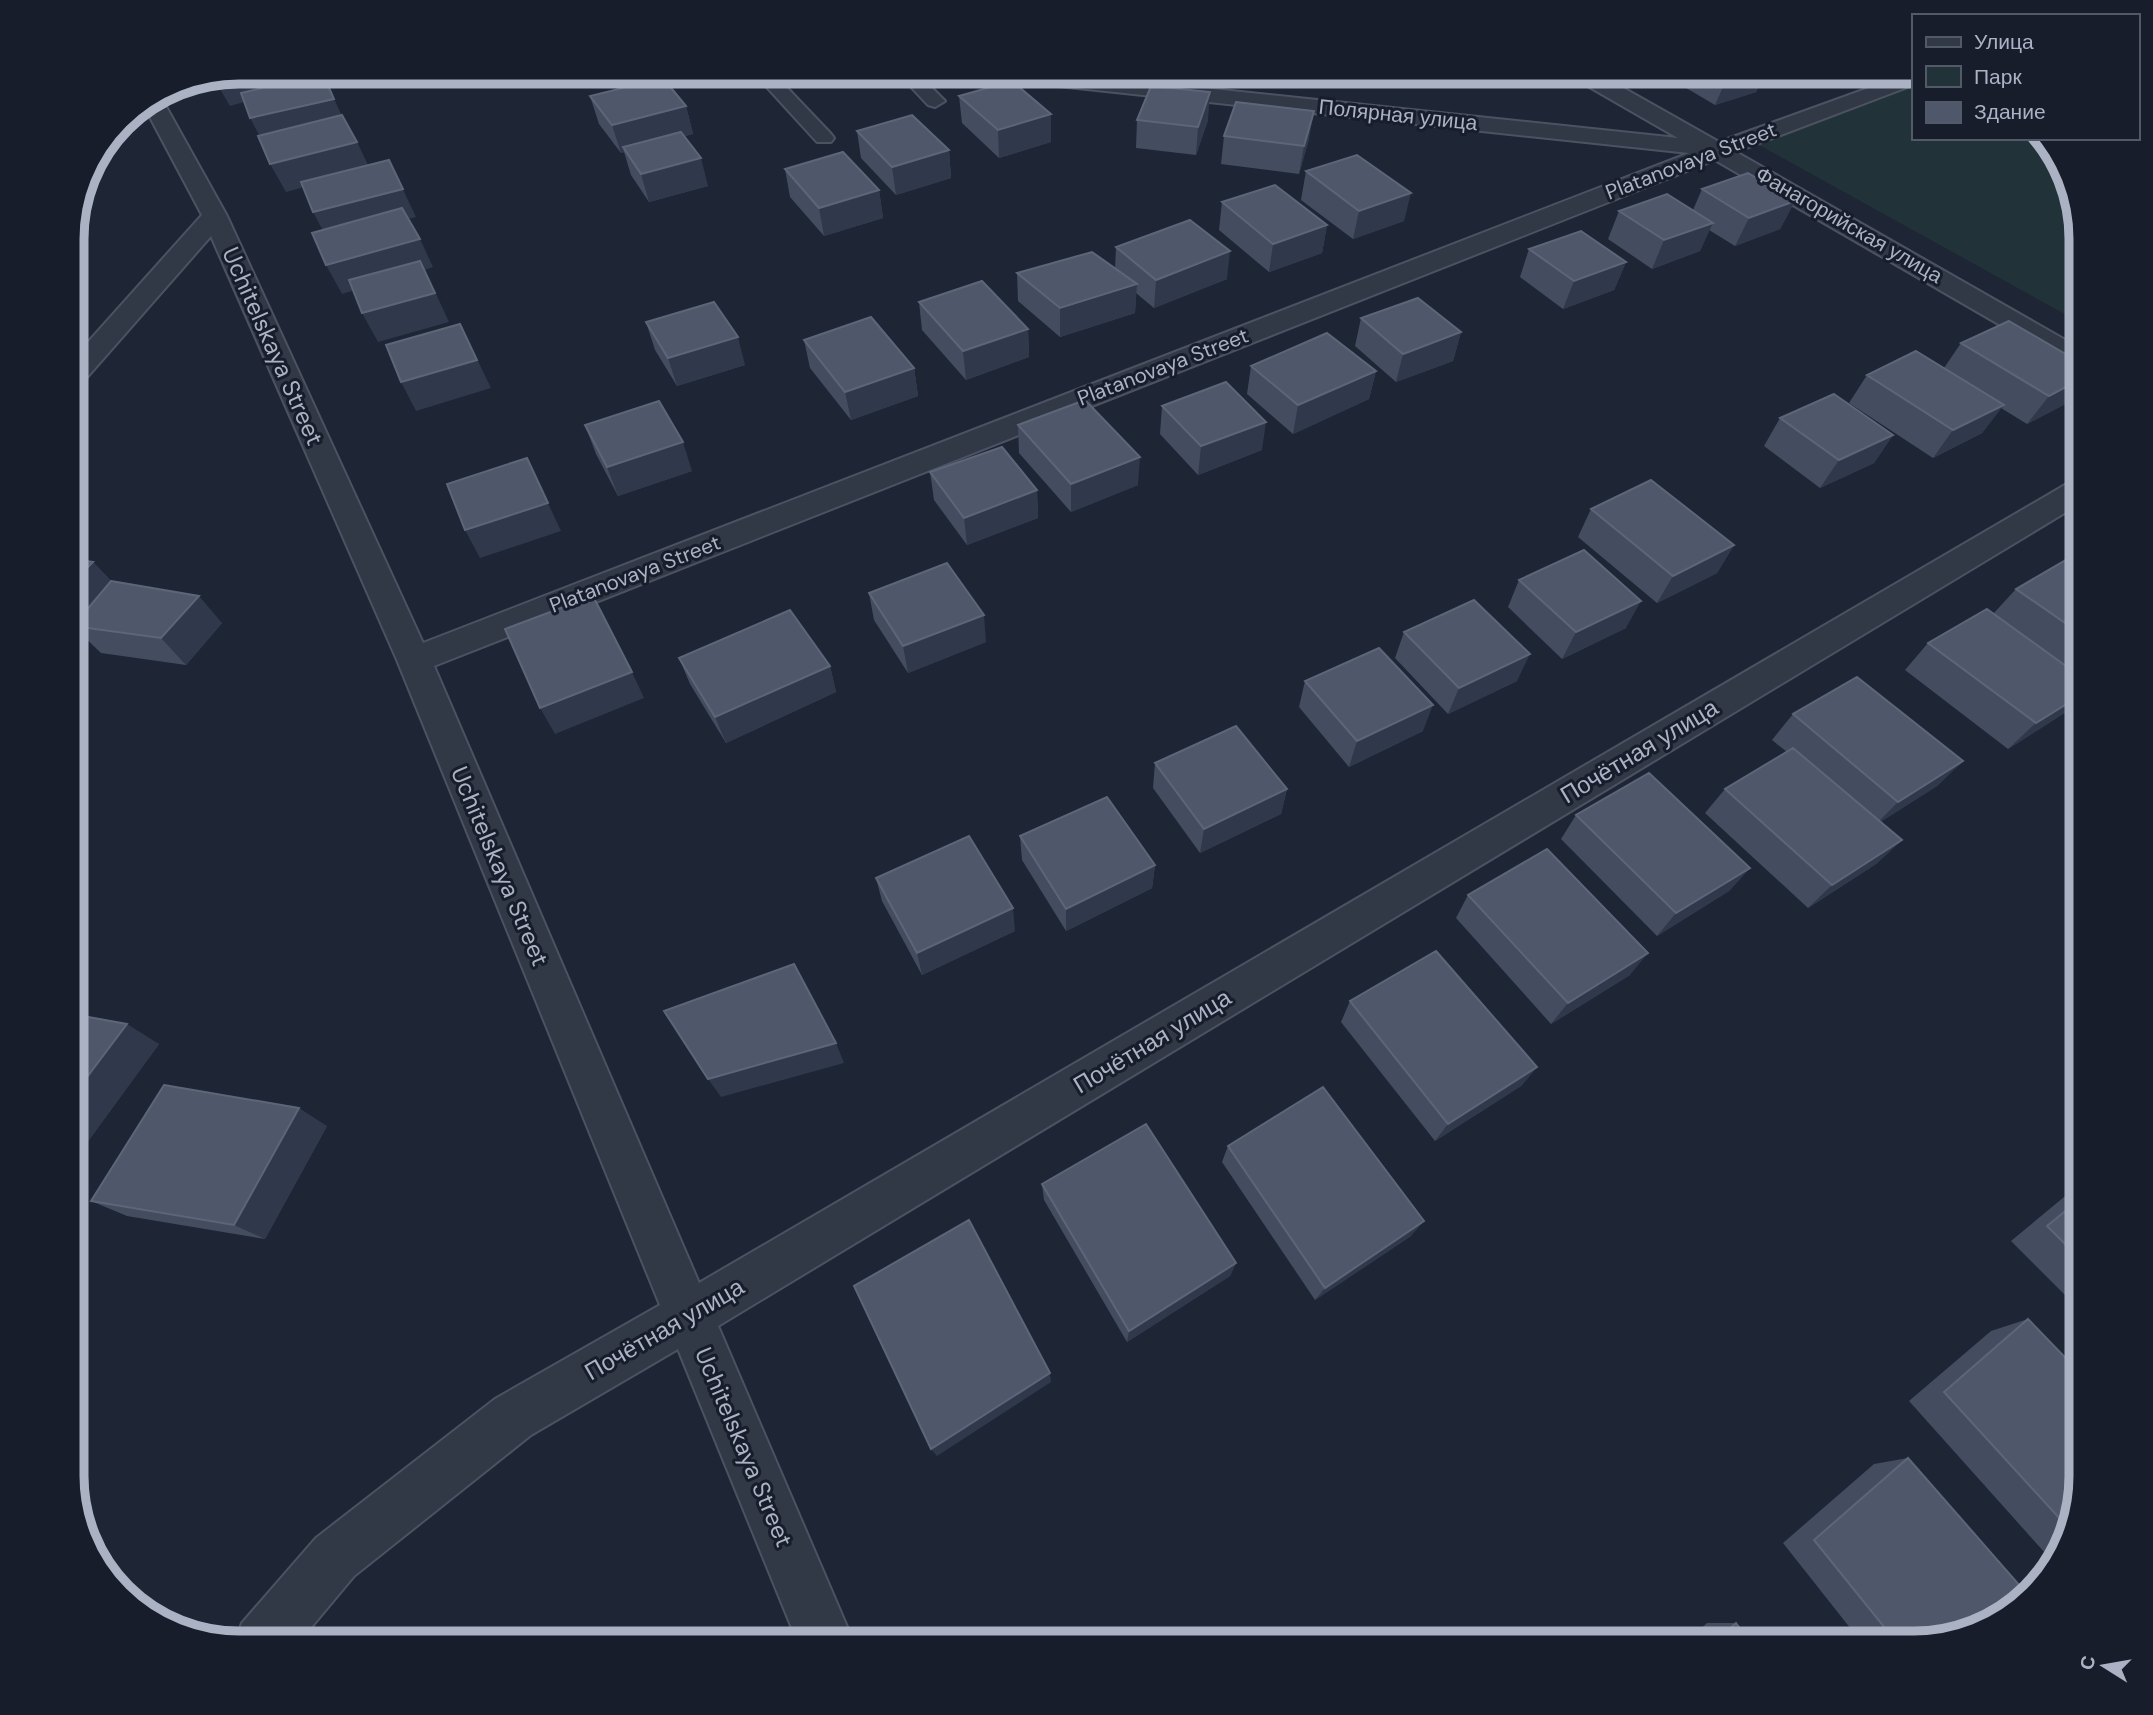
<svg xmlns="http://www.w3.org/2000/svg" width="2153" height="1715" font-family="'DM Sans',sans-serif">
  <rect width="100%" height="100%" fill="#1e2535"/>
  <path fill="#213338" d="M1913,85V138H2044L2064,165L2081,239V323L1759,145Z"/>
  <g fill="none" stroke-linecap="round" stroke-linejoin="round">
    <g stroke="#4c5261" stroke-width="4">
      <path id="lane" d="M753,72H772L831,134L834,138L831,142H817Z
        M897,72H916L945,101L935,107L928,105Z"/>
    </g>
    <g stroke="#4c5261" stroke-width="4">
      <path id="street" d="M982,72H1052L1678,138L1572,77L1569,72H1595L1719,142L1913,72V85L1736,152L2081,349V368L2071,366L1715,160L434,666L699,1283L2070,482L2081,479V503L718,1326L854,1643H798L678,1349L531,1435L354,1576L298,1643H235L242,1623L316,1538L495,1399L660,1305L397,660L211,236L82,383L72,386V360L202,215L143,104L159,94L227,216L423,643L1689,153L993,79L985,77Z"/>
    </g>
    <use href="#lane" fill="#313846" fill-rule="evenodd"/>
    <use href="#street" fill="#313846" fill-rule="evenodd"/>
  </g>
  <path fill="#444d60" d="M497,72H563L556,78Z
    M583,72H683L670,87L686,106L693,134L685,136L708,186L649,202L631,175L624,152L621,153L599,124L590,96L625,87L587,83Z
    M1340,72H1402L1400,81L1339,75Z
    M1680,72H1765L1756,92L1715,105L1676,82Z
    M959,96L1051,142L999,158L962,123Z
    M1137,120H1208L1196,155L1136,148Z
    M857,131L949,150L951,178L896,195L861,158Z
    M1224,136L1309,139L1299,174L1221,164Z
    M785,169L879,190L883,218L824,236L790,197Z
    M1306,171L1404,221L1353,239L1301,200Z
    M1702,189L1795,201L1780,229L1735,246L1709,230L1700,251L1652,269L1608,239L1619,211L1693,210Z
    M1222,202L1327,225L1322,253L1269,272L1219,230Z
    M1116,247L1227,279L1154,308L1136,293L1135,313L1060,337L1018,301L1017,273L1115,269Z
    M1529,249L1626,262L1614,290L1563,309L1520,277Z
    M919,302L1028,329L1029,357L966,380L922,330Z
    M1361,318L1461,332L1453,361L1396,382L1355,346Z
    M646,322L745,365L677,386L655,350Z
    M804,340L914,368L918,396L851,420L810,368Z
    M1961,343L2081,363V390L2073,400L2027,424L2001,408L1982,433L1933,458L1849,403L1867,375L1944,368Z
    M1251,366L1376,371L1369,399L1293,434L1247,394Z
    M1162,406L1262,450L1198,475L1160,434Z
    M1780,418L1893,435L1874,463L1820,488L1764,446Z
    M585,425L692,471L618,496L596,454Z
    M1018,425L1138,485L1071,512L1019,453Z
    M930,472L1037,490L1038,518L967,545L934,500Z
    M1591,509L1734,545L1717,573L1657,603L1578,537Z
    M72,559L93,562L111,581L222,623L186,665L101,653L79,632L72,639Z
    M2081,564V698L2066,712L2008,749L1905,670L1928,643L1993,614L2016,589Z
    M1519,580L1626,628L1562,659L1508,607Z
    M869,593L986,642L908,673L874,620Z
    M1404,632L1517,681L1448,714L1395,658Z
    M679,658L830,666L836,692L726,743L690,684Z
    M1305,681L1423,731L1349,767L1299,707Z
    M1793,714L1963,761L1937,786L1880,822L1902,840L1876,864L1808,908L1705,813L1725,789L1787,752L1772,740Z
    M1155,763L1287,789L1281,814L1200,853L1153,788Z
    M1576,815L1750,868L1729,891L1657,936L1561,839Z
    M1020,836L1155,865L1152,888L1066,931L1022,860Z
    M876,878L1015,931L922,975L882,901Z
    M1468,895L1630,975L1551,1024L1456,918Z
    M1350,1001L1537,1067L1521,1086L1435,1141L1341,1022Z
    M72,1014L159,1044L86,1144L72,1141Z
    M327,1126L265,1239L127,1216L91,1201Z
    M1228,1146L1411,1236L1315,1300L1222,1162Z
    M2081,1183V1311L2011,1241Z
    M1042,1184L1236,1263L1230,1276L1127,1342L1044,1200Z
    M2028,1319L2081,1477L2069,1540L2054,1563L1909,1401L1991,1331Z
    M1908,1458L1914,1643H1862L1783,1543L1874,1464Z
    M1707,1623H1736L1751,1643H1684Z"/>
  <path fill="#30384b" d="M239,72H345V73L325,79L347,127L265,146L250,118L325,79L230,106L214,79Z
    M554,72H563L556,78Z
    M660,72H683L666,92Z
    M1474,72H1482L1473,76Z
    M1745,72H1765L1756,92L1715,105L1727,78Z
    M1210,92L1208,120L1196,155L1198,127Z
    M686,106L693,134L626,152L623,147L624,152L621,153L612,125Z
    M1314,111L1309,139L1299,174L1304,146Z
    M1051,114V142L999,158L998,130Z
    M357,142L370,169L286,192L270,164Z
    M949,150L951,178L896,195L892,167Z
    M701,158L708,186L649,202L641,174Z
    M389,160L416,217L328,240L313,212Z
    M879,190L883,218L824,236L819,208Z
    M1411,193L1404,221L1353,239L1359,211Z
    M1795,201L1780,229L1735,246L1749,218Z
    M1713,223L1700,251L1652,269L1664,240Z
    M1327,225L1322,253L1269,272L1273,244Z
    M420,239L433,267L425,270L449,322L378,342L362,313L424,270L342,294L326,265Z
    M1230,251L1227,279L1154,308L1156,280Z
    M1626,262L1614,290L1563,309L1574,281Z
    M1137,284L1135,313L1060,337V308Z
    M460,324L491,388L416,411L401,382Z
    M1028,329L1029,357L966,380L963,351Z
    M1461,332L1453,361L1396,382L1403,354Z
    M738,337L745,365L677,386L668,358Z
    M914,368L918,396L851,420L845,392Z
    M1376,371L1369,399L1293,434L1298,405Z
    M2081,379V390L2073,400L2027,424L2049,396Z
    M2004,405L1982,433L1933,458L1953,430Z
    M1266,422L1262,450L1198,475L1201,446Z
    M1893,435L1874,463L1820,488L1839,460Z
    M683,442L692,471L618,496L607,467Z
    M1140,457L1138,485L1071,512V484Z
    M527,458L561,531L480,558L465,530Z
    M1037,490L1038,518L967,545L964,518Z
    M1734,545L1717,573L1657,603L1673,576Z
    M93,562L118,589L73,626L79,632L72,639V583Z
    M199,596L222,623L186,665L161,638Z
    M1641,601L1626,628L1562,659L1576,632Z
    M984,615L986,642L908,673L903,646Z
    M1530,654L1517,681L1448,714L1459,688Z
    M830,666L836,692L726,743L715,717Z
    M632,672L644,698L555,734L540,708Z
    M2081,695V698L2066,712L2008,749L2036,723Z
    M1433,705L1423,731L1349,767L1357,741Z
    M1963,761L1937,786L1873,827L1898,802Z
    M1287,789L1281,814L1200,853L1204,829Z
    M1902,840L1876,864L1808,908L1832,885Z
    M1155,865L1152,888L1066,931V909Z
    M1750,868L1729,891L1657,936L1676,913Z
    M1013,908L1015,931L922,975L917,953Z
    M1648,953L1630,975L1551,1024L1568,1003Z
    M127,1024L159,1044L86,1144L72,1137V1097Z
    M836,1043L844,1063L721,1097L708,1079Z
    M1537,1067L1521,1086L1435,1141L1448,1124Z
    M299,1108L327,1126L265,1239L234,1225Z
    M1424,1221L1411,1236L1315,1300L1325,1288Z
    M1236,1263L1230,1276L1127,1342L1129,1331Z
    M1050,1373L1051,1382L937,1456L931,1449Z"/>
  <path fill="#4f586b" stroke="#5d6679" stroke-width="2" d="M239,72L214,79V77Z
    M1716,72H1745L1727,78Z
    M323,74L334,99L250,118L241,93Z
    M663,78L686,106L612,125L590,96Z
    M1012,81L1051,114L998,130L959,96Z
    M1151,86L1210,92L1198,127L1137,120Z
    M1236,102L1314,111L1304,146L1224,136Z
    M342,115L357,142L270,164L258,136Z
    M912,115L949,150L892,167L857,131Z
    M681,132L701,158L641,174L623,147Z
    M843,152L879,190L819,208L785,169Z
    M1357,155L1411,193L1359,211L1306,171Z
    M389,160L403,189L313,212L301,182Z
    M1748,173L1795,201L1749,218L1702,189Z
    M1275,185L1327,225L1273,244L1222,202Z
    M1667,194L1713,223L1664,240L1619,211Z
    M402,208L420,239L326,265L312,233Z
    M1190,220L1230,251L1156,280L1116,247Z
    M1581,231L1626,262L1574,281L1529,249Z
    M1092,252L1137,284L1060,308L1017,273Z
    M420,261L435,293L362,313L349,280Z
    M982,281L1028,329L963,351L919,302Z
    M1418,298L1461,332L1403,354L1361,318Z
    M714,302L738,337L668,358L646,322Z
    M871,317L914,368L845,392L804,340Z
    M2009,321L2081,363V379L2049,396L1961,343Z
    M460,324L477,360L401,382L386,345Z
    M1327,333L1376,371L1298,405L1251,366Z
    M1916,351L2004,405L1953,430L1867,375Z
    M1226,382L1266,422L1201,446L1162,406Z
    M1834,394L1893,435L1839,460L1780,418Z
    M1085,400L1140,457L1071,484L1018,425Z
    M659,401L683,442L607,467L585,425Z
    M1002,447L1037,490L964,518L930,472Z
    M527,458L548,503L465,530L447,484Z
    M1651,480L1734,545L1673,576L1591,509Z
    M1584,550L1641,601L1576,632L1519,580Z
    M2071,557L2081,564V634L2016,589Z
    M72,559L93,562L72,583Z
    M947,563L984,615L903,646L869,593Z
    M111,581L199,596L161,638L73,626Z
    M593,596L632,672L540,708L505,629Z
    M1474,600L1530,654L1459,688L1404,632Z
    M1987,609L2081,677V695L2036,723L1928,643Z
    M790,610L830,666L715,717L679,658Z
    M1379,648L1433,705L1357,741L1305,681Z
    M1857,677L1963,761L1898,802L1793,714Z
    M1236,726L1287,789L1204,829L1155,763Z
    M1793,748L1902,840L1832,885L1725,789Z
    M1649,773L1750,868L1676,913L1576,815Z
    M1107,797L1155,865L1066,909L1020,836Z
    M969,836L1013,908L917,953L876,878Z
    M1547,849L1648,953L1568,1003L1468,895Z
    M1436,951L1537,1067L1448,1124L1350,1001Z
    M794,964L836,1043L708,1079L664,1011Z
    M72,1014L127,1024L72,1097Z
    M164,1085L299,1108L234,1225L91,1201Z
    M1323,1087L1424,1221L1325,1288L1228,1146Z
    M1146,1124L1236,1263L1129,1331L1042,1184Z
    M2081,1198V1260L2047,1226Z
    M969,1220L1050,1373L931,1449L854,1286Z
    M2028,1319L2081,1374V1477L2071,1531L1944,1392Z
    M1908,1458L2028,1595L1988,1626L1914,1643H1897L1814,1540Z
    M1736,1623L1751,1643H1713Z"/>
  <g text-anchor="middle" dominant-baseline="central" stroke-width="6" stroke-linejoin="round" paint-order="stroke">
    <g font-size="21" fill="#abb2c4" stroke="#171d2a">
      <text transform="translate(1398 115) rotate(6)">Полярная улица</text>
      <text transform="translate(1691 161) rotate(-21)">Platanovaya Street</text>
      <text transform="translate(1849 225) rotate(30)">Фанагорийская улица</text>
      <text transform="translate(1163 367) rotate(-21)">Platanovaya Street</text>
      <text transform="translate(635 574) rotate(-21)">Platanovaya Street</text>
    </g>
    <g font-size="24" fill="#abb2c4" stroke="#171d2a">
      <text transform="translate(273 346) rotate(66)">Uchitelskaya Street</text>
      <text transform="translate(1639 751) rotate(-31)">Почётная улица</text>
      <text transform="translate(500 866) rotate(67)">Uchitelskaya Street</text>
      <text transform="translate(1152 1041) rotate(-31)">Почётная улица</text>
      <text transform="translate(664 1329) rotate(-30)">Почётная улица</text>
      <text transform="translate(744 1447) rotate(67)">Uchitelskaya Street</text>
    </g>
  </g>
  <path d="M0 0H2153V1715H0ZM239 84H1914A155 155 0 0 1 2069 239V1476A155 155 0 0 1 1914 1631H239A155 155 0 0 1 84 1476V239A155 155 0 0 1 239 84Z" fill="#171d2a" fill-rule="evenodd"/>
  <path fill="none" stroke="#abb2c4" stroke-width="9" d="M239 84H1914A155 155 0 0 1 2069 239V1476A155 155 0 0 1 1914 1631H239A155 155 0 0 1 84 1476V239A155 155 0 0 1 239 84Z"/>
  <rect x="1912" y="14" width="228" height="126" fill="#171d2a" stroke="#525968" stroke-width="2"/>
  <rect x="1926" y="37" width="35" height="10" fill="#313846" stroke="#525968" stroke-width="2"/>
  <text x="1974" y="49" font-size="21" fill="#abb2c4">Улица</text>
  <rect x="1926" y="66" width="35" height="21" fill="#213338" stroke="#525968" stroke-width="2"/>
  <text x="1974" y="84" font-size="21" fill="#abb2c4">Парк</text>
  <rect x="1926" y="102" width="35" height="21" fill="#4f586b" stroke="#525968" stroke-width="2"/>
  <text x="1974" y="119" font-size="21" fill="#abb2c4">Здание</text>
  <g transform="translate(2104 1666) rotate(281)" stroke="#171d2a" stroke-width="5" paint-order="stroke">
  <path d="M0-5L12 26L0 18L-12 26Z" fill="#abb2c4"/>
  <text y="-10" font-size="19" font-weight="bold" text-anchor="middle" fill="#abb2c4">С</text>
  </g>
</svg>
